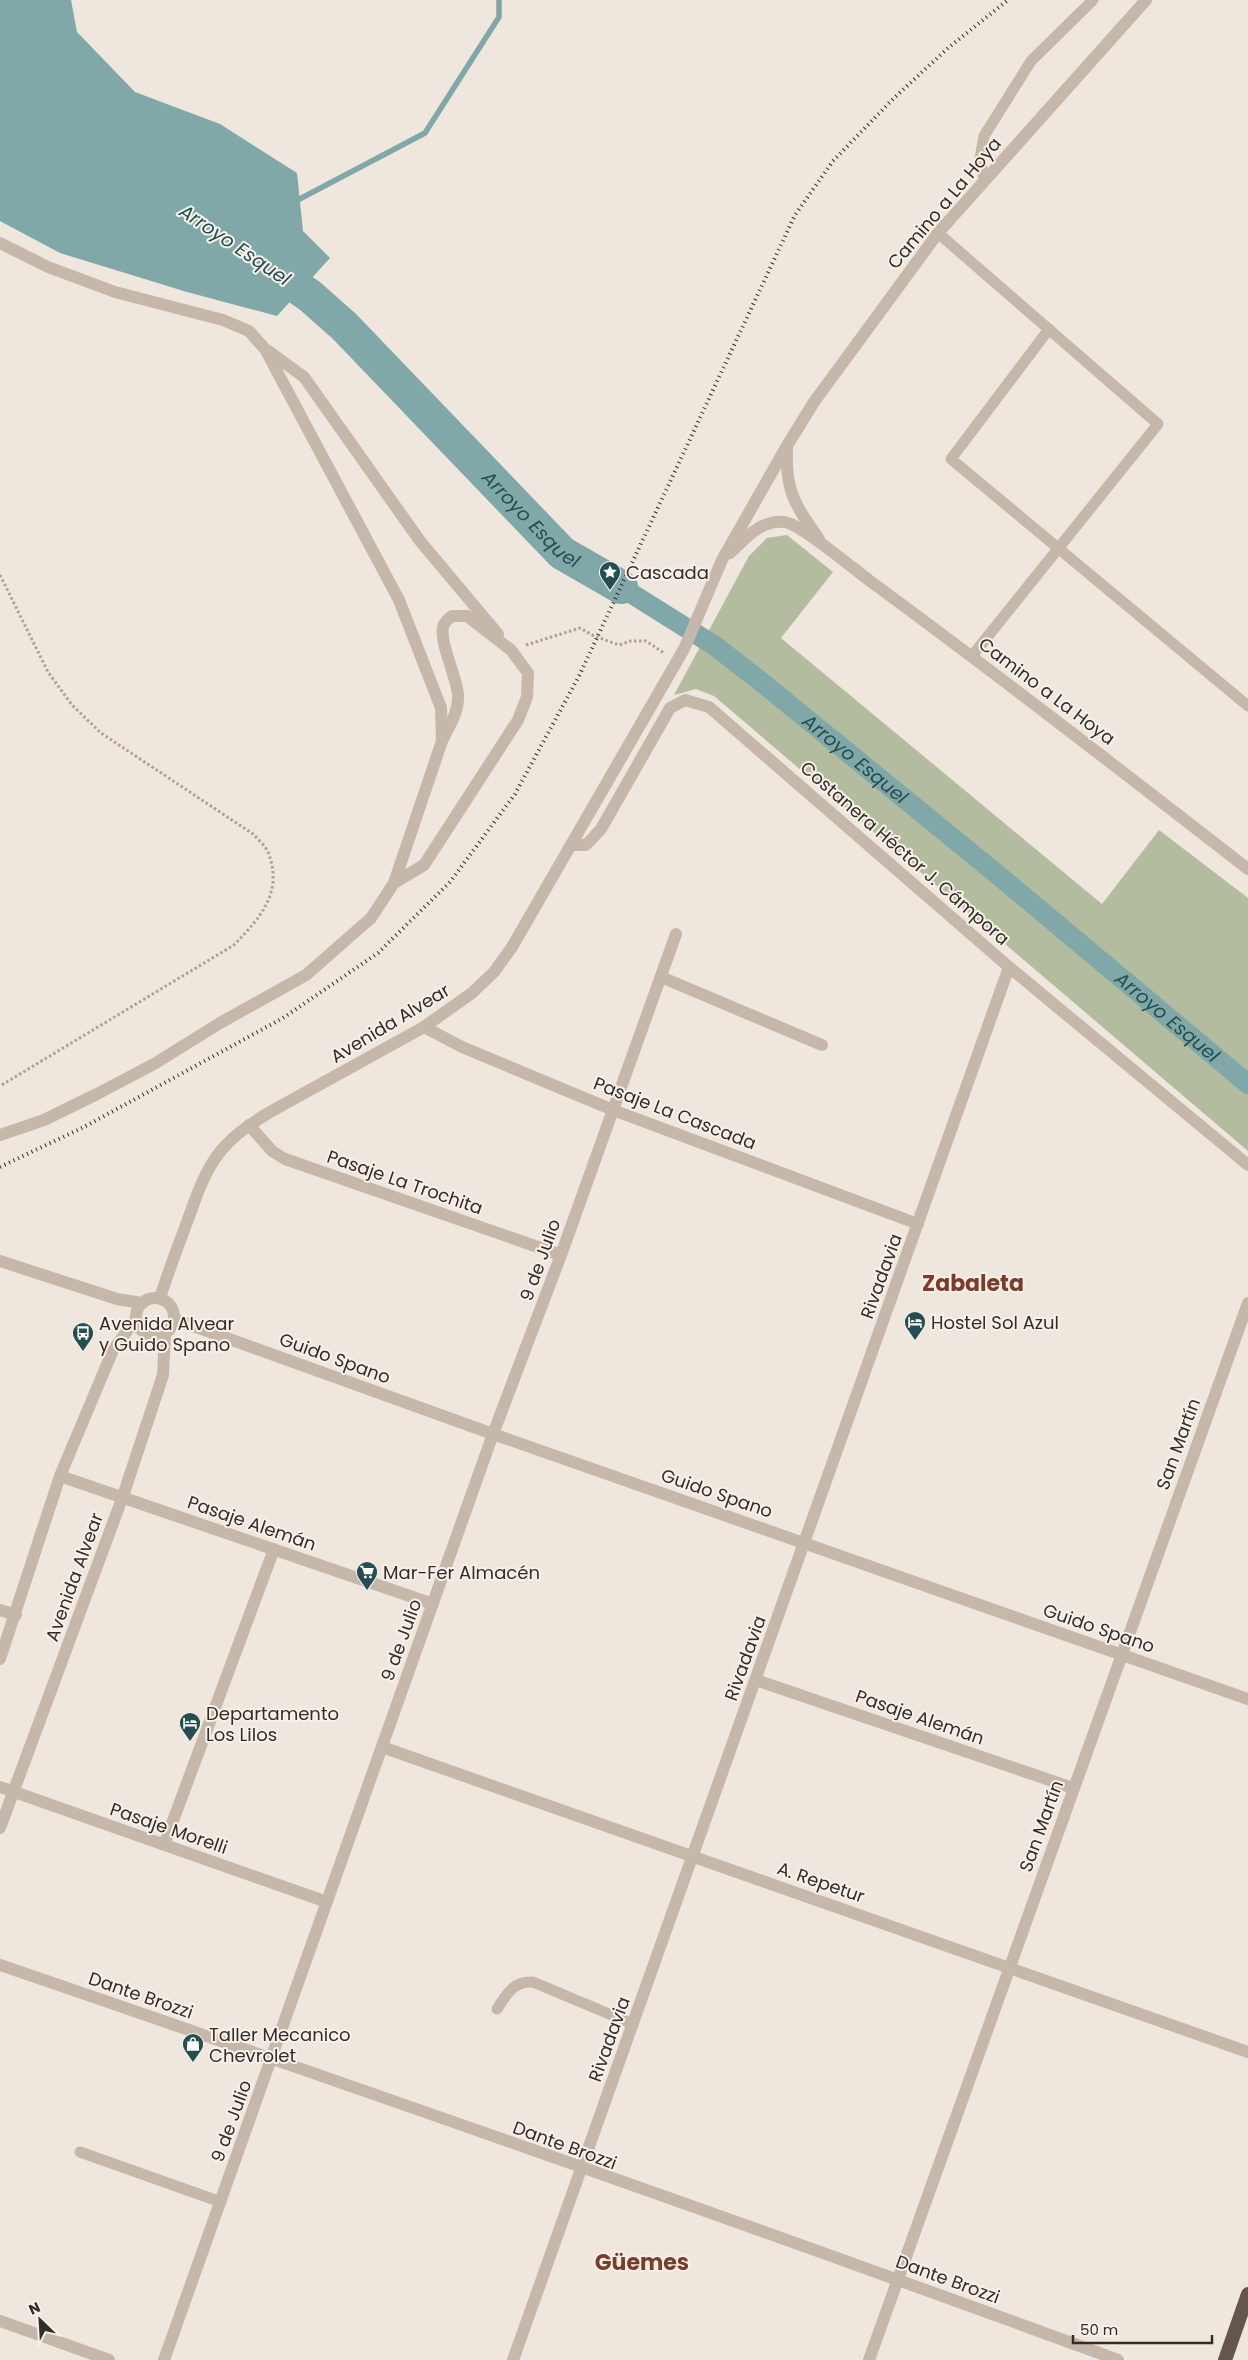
<svg xmlns="http://www.w3.org/2000/svg" width="1248" height="2360" font-family="Poppins,sans-serif">
  <rect width="100%" height="100%" fill="#efe6dd"/>
  <path fill="#b3bc9f" d="M787,535L833,572L781,638L1102,904L1159,830L1248,898V1151L714,696L696,689L674,695L749,556L767,538Z"/>
  <path fill="#80a8a9" d="M0,0H71L77,32L135,92L220,124L297,173L303,231L330,258L277,316L187,292L60,253L0,221Z"/>
  <g fill="none" stroke-linecap="round" stroke-linejoin="round">
    <path stroke="#80a8a9" stroke-width="5.5" d="M294,202L425,133L499,17V0"/>
    <path stroke="#80a8a9" stroke-width="20" id="s1" d="M621,587L715,646L759,680L998,875L1248,1084"/>
    <path stroke="#80a8a9" stroke-width="34" id="s2" d="M263,263L310,296L344,326L562,553L621,587"/>
    <path stroke="#b1a195" stroke-width="3" stroke-dasharray="2.5 2.5" stroke-linecap="butt" d="M0,575L48,672L72,705L101,733L253,834C258,839 265,846 268,852C284,892 260,918 234,945L0,1086
      M526,645L580,628L594,636L619,645L631,641H646L664,653"/>
    <path stroke="#c6b7ab" stroke-width="11" d="M984,179L980,158L984,136L1031,61L1093,0
      M938,233L1158,424L972,656
      M1049,329L951,459L1248,706
      M497,2009C507,1994 513,1981 533,1982L633,2024
      M80,2152L221,2202"/>
    <path stroke="#c6b7ab" stroke-width="12" d="M0,243L48,267L115,292L223,320L249,331L265,349L399,600L441,708L442,741L394,883L371,918L306,975L220,1023L154,1064L97,1094L44,1120L0,1135
      M267,350L304,377L420,541L498,634
      M571,845H586L601,829L670,708L685,700L709,707L1009,967L1248,1165
      M394,883L424,865L518,720L527,697L528,673L511,650L467,616H452C449,618 446,621 444,624C437,638 457,677 458,695C459,711 450,725 443,739
      M661,977L822,1045
      M424,1027L462,1047L613,1110L918,1224
      M249,1125L272,1151L285,1159L561,1255
      M60,1476L433,1604
      M0,1610L16,1615
      M756,1680L1073,1788
      M382,1747L1248,2052
      M0,1787L327,1902
      M164,1845L274,1549
      M0,1965C374,2093 747,2224 1118,2360
      M0,2321L109,2360
      M164,2360L493,1434L561,1255L676,934
      M513,2360L1009,967
      M869,2360L1248,1303"/>
    <path stroke="#c6b7ab" stroke-width="12" d="M787,448C785,491 795,505 819,539
      M730,553C746,538 760,520 784,522C798,522 855,570 870,581C998,675 1123,772 1248,869
      M0,1261L117,1299L142,1303
      M136 1317a19 19 0 1 1 38 0a19 19 0 1 1-38 0Z
      M160,1298C168,1272 178,1247 187,1222C197,1195 206,1165 227,1144C239,1131 255,1121 270,1112L424,1027L472,993L494,972L512,947L684,649L722,560L788,444L814,402L938,233L1146,0
      M174,1319L493,1434L1248,1699
      M0,1659L60,1476L113,1350L136,1319
      M0,1828L123,1496L163,1375L165,1333"/>
    <path stroke="#64564e" stroke-width="14" d="M1225,2360L1248,2294"/>
    <path stroke="#342c29" stroke-width="4" stroke-dasharray="1 4" stroke-linecap="butt" d="M0,1167L84,1127L283,1018L378,953L450,882L515,794L579,676L795,215L833,161L893,99L948,48L1008,0"/>
  </g>
  <defs>
    <g id="sight-pin" transform="scale(1.125)"><path d="M0 17L-7.5 6A9.5 9.5 0 1 1 7.5 6Z" fill="#244f51" stroke="#f7f1e9"/><path d="M0-6L1.8-2.2L6-1.7L2.9 1.2L3.7 5.4L0 3.3L-3.7 5.4L-2.9 1.2L-6-1.7L-1.8-2.2Z" fill="#fff"/></g>
    <g id="hotel-pin" transform="scale(1.125)"><path d="M0 17L-7.5 6A9.5 9.5 0 1 1 7.5 6Z" fill="#244f51" stroke="#f7f1e9"/><path d="M-6-4.5h1.5V1H6V5H4.5V3h-9V5H-6ZM-4 0a1.8 1.8 0 1 1 3.6 0ZM.5 0V-2.5h3Q6-2.5 6 0Z" fill="#fff"/></g>
    <g id="bus-pin" transform="scale(1.125)"><path d="M0 17L-7.5 6A9.5 9.5 0 1 1 7.5 6Z" fill="#244f51" stroke="#f7f1e9"/><path d="M-5-6H5V4H4V6H2V4H-2V6H-4V4H-5ZM-3.5-4V0h7V-4ZM-3.5 1.2v1.5H-2V1.2ZM2 1.2v1.5H3.5V1.2Z" fill="#fff"/></g>
    <g id="supermarket-pin" transform="scale(1.125)"><path d="M0 17L-7.5 6A9.5 9.5 0 1 1 7.5 6Z" fill="#244f51" stroke="#f7f1e9"/><path d="M-6-5.5h2.5l.6 2H6L4.5 2H-2.5L-4.4-4H-6ZM-1.5 3.2a1.3 1.3 0 1 0 .1 0ZM3 3.2a1.3 1.3 0 1 0 .1 0Z" fill="#fff"/></g>
    <g id="shop-pin" transform="scale(1.125)"><path d="M0 17L-7.5 6A9.5 9.5 0 1 1 7.5 6Z" fill="#244f51" stroke="#f7f1e9"/><path d="M-5-2.5h2.3a2.7 3.5 0 0 1 5.4 0H5L5.5 6h-11ZM-1.5-2.5h3a1.5 2.3 0 0 0-3 0Z" fill="#fff"/></g>
  </defs>
  <g fill-rule="evenodd">
    <use href="#sight-pin" x="610" y="572"/>
    <use href="#hotel-pin" x="915" y="1322"/>
    <use href="#bus-pin" x="83" y="1333"/>
    <use href="#supermarket-pin" x="367" y="1572"/>
    <use href="#hotel-pin" x="190" y="1723"/>
    <use href="#shop-pin" x="193" y="2044"/>
  </g>
  <g text-anchor="middle" dominant-baseline="central" stroke-width="4" stroke-linejoin="round" paint-order="stroke">
    <g font-size="18" fill="#342c29" stroke="#f7f1e9">
      <text transform="translate(944 203) rotate(-50)">Camino a La Hoya</text>
      <text transform="translate(1047 691) rotate(37)">Camino a La Hoya</text>
      <text transform="translate(905 853) rotate(41)">Costanera Héctor J. Cámpora</text>
      <text transform="translate(390 1023) rotate(-31)">Avenida Alvear</text>
      <text transform="translate(675 1113) rotate(21)">Pasaje La Cascada</text>
      <text transform="translate(405 1182) rotate(19)">Pasaje La Trochita</text>
      <text transform="translate(540 1260) rotate(-70)">9 de Julio</text>
      <text transform="translate(881 1276) rotate(-70)">Rivadavia</text>
      <text transform="translate(335 1358) rotate(20)">Guido Spano</text>
      <text transform="translate(1178 1444) rotate(-70)">San Martín</text>
      <text transform="translate(717 1493) rotate(19)">Guido Spano</text>
      <text transform="translate(252 1523) rotate(19)">Pasaje Alemán</text>
      <text transform="translate(74 1577) rotate(-70)">Avenida Alvear</text>
      <text transform="translate(1099 1628) rotate(19)">Guido Spano</text>
      <text transform="translate(401 1640) rotate(-70)">9 de Julio</text>
      <text transform="translate(745 1658) rotate(-70)">Rivadavia</text>
      <text transform="translate(920 1717) rotate(19)">Pasaje Alemán</text>
      <text transform="translate(1041 1826) rotate(-70)">San Martín</text>
      <text transform="translate(169 1828) rotate(19)">Pasaje Morelli</text>
      <text transform="translate(821 1882) rotate(19)">A. Repetur</text>
      <text transform="translate(141 1995) rotate(19)">Dante Brozzi</text>
      <text transform="translate(609 2039) rotate(-70)">Rivadavia</text>
      <text transform="translate(231 2121) rotate(-70)">9 de Julio</text>
      <text transform="translate(565 2145) rotate(20)">Dante Brozzi</text>
      <text transform="translate(948 2279) rotate(20)">Dante Brozzi</text>
    </g>
    <g font-size="18" fill="#342c29" stroke="#f7f1e9" text-anchor="start">
      <text x="626" y="572">Cascada</text>
      <text x="931" y="1322">Hostel Sol Azul</text>
      <text x="99" y="1323">Avenida Alvear<tspan x="99" dy="21">y Guido Spano</tspan></text>
      <text x="383" y="1572">Mar-Fer Almacén</text>
      <text x="206" y="1713">Departamento<tspan x="206" dy="21">Los Lilos</tspan></text>
      <text x="209" y="2034">Taller Mecanico<tspan x="209" dy="21">Chevrolet</tspan></text>
    </g>
    <g font-size="19" font-style="italic" fill="#244f51" stroke="#f7f1e9">
      <text transform="translate(235 245) rotate(34)">Arroyo Esquel</text>
      <text stroke="none"><textPath href="#s2" startOffset="372">Arroyo Esquel</textPath></text>
      <text stroke="none"><textPath href="#s1" startOffset="291">Arroyo Esquel</textPath></text>
      <text stroke="none"><textPath href="#s1" startOffset="696">Arroyo Esquel</textPath></text>
    </g>
    <g font-size="22" font-weight="bold" fill="#7a3d2c" stroke="#f7f1e9">
      <text x="973" y="1283">Zabaleta</text>
      <text x="642" y="2262">Güemes</text>
    </g>
  </g>
  <g transform="translate(40 2320) rotate(335)" stroke="#f7f1e9" stroke-width="4" paint-order="stroke">
  <path d="M0-4L9 19L0 12L-9 19Z" fill="#342c29"/>
  <text y="-8" font-size="14" font-weight="bold" text-anchor="middle" fill="#342c29">N</text>
  </g>
  <path d="M1073 2335v8h139v-8" fill="none" stroke="#342c29" stroke-width="2.5"/>
  <text x="1080" y="2335" font-size="15" fill="#342c29" stroke="#f7f1e9" stroke-width="4" paint-order="stroke">50 m</text>
</svg>
